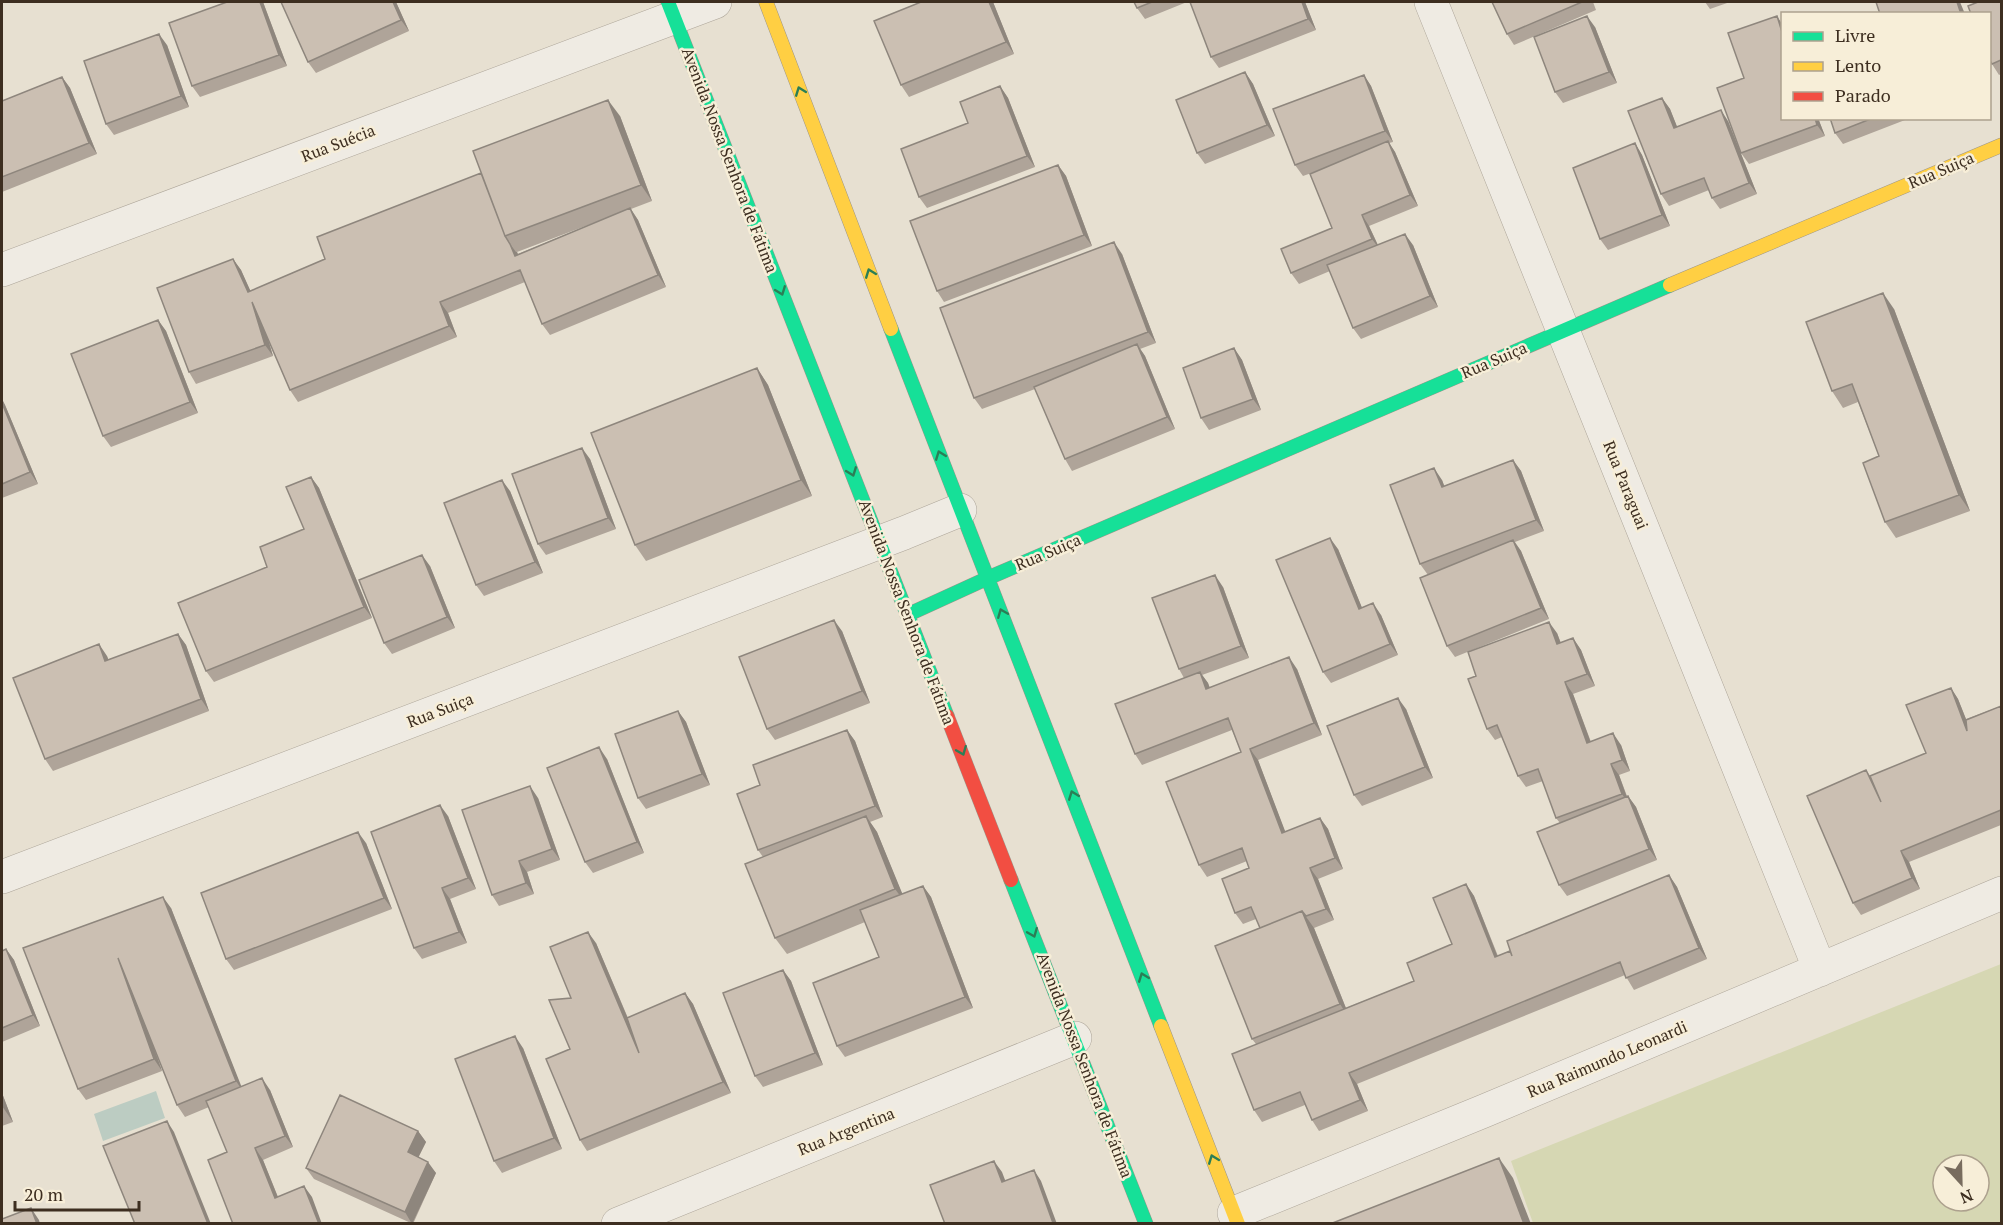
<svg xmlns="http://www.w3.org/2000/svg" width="2003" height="1225" font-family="'PT Serif',serif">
  <rect width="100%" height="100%" fill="#e7e0d1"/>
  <path fill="#d6d7b3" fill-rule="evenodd" d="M2001,964V1223H1533L1511,1161ZM1943,1165H1979V1201H1943Z"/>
  <path fill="#bcccc2" d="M156,1091L165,1118L103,1141L94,1114Z"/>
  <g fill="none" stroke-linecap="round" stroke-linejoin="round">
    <g stroke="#ada599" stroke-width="34">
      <path id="street" d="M1431,2L1820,970
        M2,270L715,2
        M2,877L904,533L960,510
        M1234,1213L1484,1111L2002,893
        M618,1224L1075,1038"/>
    </g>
    <g stroke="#9c958a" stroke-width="15">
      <path id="fast" d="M668,2L947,716
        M891,329L1161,1026
        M907,615L988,578L1670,285
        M1011,880L1146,1224"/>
    </g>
    <g stroke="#9c958a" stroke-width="15">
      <path id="slow" d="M766,2L891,329
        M1670,285L2002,145
        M1161,1026L1238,1224"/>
    </g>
    <g stroke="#9c958a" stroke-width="15">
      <path id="jam" d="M947,716L1011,880"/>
    </g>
    <use href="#street" stroke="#efebe3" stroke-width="33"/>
    <use href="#fast" stroke="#16e098" stroke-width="14"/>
    <use href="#slow" stroke="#ffcf43" stroke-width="14"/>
    <use href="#jam" stroke="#f24e42" stroke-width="14"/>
  </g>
  <path fill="#afa499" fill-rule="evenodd" d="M227,2H263L287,66L200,97L192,86Z
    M281,2H396L409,31L316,73L308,62Z
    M921,2H993L1014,54L909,97L901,85Z
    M1134,2H1187L1145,19L1137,8Z
    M1305,2L1316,30L1219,68L1211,57Z
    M1492,2H1593L1596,10L1514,45L1507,34Z
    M1705,2H1730L1710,9Z
    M2001,2V74L1999,75L1992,64Z
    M1595,27L1617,83L1563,103L1555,92Z
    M167,45L189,107L114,135L106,124Z
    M1245,72L1253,84L1275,136L1205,164L1197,153Z
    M1364,75L1371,86L1393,142L1389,143L1395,152L1418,206L1369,226L1378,245H1413L1438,307L1361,339L1353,328L1330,271L1299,284L1291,273L1332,228L1317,171L1303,176L1295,165Z
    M62,77L70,88L97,154L2,192V101Z
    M1000,86L1008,98L1035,167L927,208L919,197L968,123Z
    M1662,98L1670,109L1677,127L1728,121L1757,194L1720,209L1712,198L1709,190L1669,206L1661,194Z
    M620,116L652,201L631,209L638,220L666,287L550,335L542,324L525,282L448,313L457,337L298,402L290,390L268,339L273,356L196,384L189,372L233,259L241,270L250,291L325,259L481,173ZM596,222L518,254L517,252Z
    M1818,118L1825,136L1749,164L1741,153Z
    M1830,118H1904L1905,120L1843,144L1835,133Z
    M1635,143L1642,155L1670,226L1608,250L1600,239Z
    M1058,165L1066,176L1092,246L944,302L937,291Z
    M1122,254L1156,343L1140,349L1145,356L1175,429L1072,471L1065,459L1035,389L982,409L974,398Z
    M1894,309L1970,511L1896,538L1885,522L1879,456L1858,402L1843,408L1832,391Z
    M158,320L166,331L198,413L111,447L103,436Z
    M1234,348L1242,360L1261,410L1209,430L1201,418Z
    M757,368L768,385L812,496L646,561L635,545Z
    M2,399L5,405L38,484L2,498Z
    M590,459L616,529L546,555L538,544Z
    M1513,460L1521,471L1544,531L1515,542L1521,551L1549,619L1455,657L1447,646L1428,575L1420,564L1442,480L1444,486Z
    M311,477L319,488L372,618L214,682L206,671L267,567L304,529Z
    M510,491L543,573L484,596L476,585Z
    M1338,549L1362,608L1381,615L1398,655L1331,683L1323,672Z
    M430,566L455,628L392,654L384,643Z
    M1223,587L1249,658L1202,675L1208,683L1210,688L1297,669L1322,735L1258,760L1285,832L1320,818L1328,829L1343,869L1318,879L1334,920L1314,928L1346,1008L1414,981L1452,944L1466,884L1474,896L1498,956L1669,875L1677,887L1707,959L1634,990L1625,975L1357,1084L1368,1111L1319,1131L1312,1120L1305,1105L1262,1122L1254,1110L1256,1044L1252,1039L1260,928L1256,919L1243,924L1235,913L1249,868L1247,861L1207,877L1199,865L1241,752L1232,730L1142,765L1135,754L1184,678L1179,669Z
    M842,631L870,703L775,740L767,729Z
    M1557,633L1561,643L1573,638L1581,650L1595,686L1573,694L1591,742L1621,745L1630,771L1619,775L1627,796H1628L1636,807L1657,860L1567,896L1559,885L1560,823L1556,818L1543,781L1526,787L1518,776L1502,737L1495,740L1487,729L1476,676Z
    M178,634L186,645L209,711L53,771L45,759L107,656L108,660Z
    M1951,688L1958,699L1966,719L2001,706V825L1909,862L1920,889L1861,915L1853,903L1866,770L1871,777L1926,753Z
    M1406,709L1433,778L1362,806L1354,795Z
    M678,711L686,722L710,785L646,809L638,798Z
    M847,730L855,741L883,817L870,822L877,832L902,894L923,886L931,897L973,1008L845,1057L837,1046L879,957L865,922L787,954L775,938L763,857L758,850L760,785Z
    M607,759L644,853L593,873L585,862Z
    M538,798L560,860L527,872L534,894L499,906L492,895Z
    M448,816L476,889L450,899L467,943L422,959L414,948Z
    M366,843L392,909L234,970L226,959Z
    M171,908L241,1087L270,1090L293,1147L263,1160L278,1197H312L233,1224L227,1152L209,1107L185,1117L177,1105L154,1047L162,1071L86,1100L78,1089Z
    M596,943L628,1018L685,993L693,1004L731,1093L587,1151L580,1140L570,1049L571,998Z
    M6,949L14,960L40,1026L2,1042V951Z
    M783,970L791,981L823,1065L763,1087L755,1076Z
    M523,1048L562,1149L502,1173L494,1161Z
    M2,1093L13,1122L2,1126Z
    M418,1131L426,1142L418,1158L436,1173L413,1224L314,1179L306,1168Z"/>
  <path fill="#8e867d" d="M260,2H263L287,66L279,55Z
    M393,2H396L409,31L401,20Z
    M989,2H993L1014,54L1006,42Z
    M1302,2H1305L1316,30L1308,19Z
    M1957,2H1960L1965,14H1961Z
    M1587,16L1595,27L1617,83L1609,72Z
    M1777,16L1782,24V32Z
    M159,34L167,45L189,107L181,96Z
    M1245,72L1253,84L1275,136L1267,125Z
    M1364,75L1371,86L1393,142L1385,131Z
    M62,77L70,88L97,154L89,143Z
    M1000,86L1008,98L1035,167L1027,156Z
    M1662,98L1670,109L1682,139L1674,128Z
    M608,100L620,116L652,201L641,185Z
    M1721,110L1728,121L1757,194L1749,183Z
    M1815,118H1818L1825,136L1817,125Z
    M1388,141L1395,152L1418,206L1410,195Z
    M1635,143L1642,155L1670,226L1662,215Z
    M1058,165L1066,176L1092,246L1084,235Z
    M630,208L638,220L666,287L658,275Z
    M1362,215L1369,226L1380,250L1372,239Z
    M1405,234L1413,245L1438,307L1430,296Z
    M1114,242L1122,254L1156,343L1148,332Z
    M510,244L516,252H517L523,267L515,256Z
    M233,259L241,270L256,303L248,292Z
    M1883,293L1894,309L1970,511L1959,495Z
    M252,302L260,313L273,356L265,345Z
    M440,302L448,313L457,337L449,326Z
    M158,320L166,331L198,413L190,402Z
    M1137,344L1145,356L1175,429L1167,417Z
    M1234,348L1242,360L1261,410L1253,399Z
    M757,368L768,385L812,496L801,480Z
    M2,399L5,405L38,484L30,472L2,403Z
    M582,448L590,459L616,529L608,518Z
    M1513,460L1521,471L1544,531L1536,520Z
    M1434,468L1442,480L1449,498L1442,487Z
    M311,477L319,488L372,618L364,607Z
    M502,480L510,491L543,573L535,562Z
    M1330,538L1338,549L1367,620L1359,609Z
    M1513,540L1521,551L1549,619L1541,608Z
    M422,555L430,566L455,628L447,617Z
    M1215,575L1223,587L1249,658L1241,646Z
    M1373,603L1381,615L1398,655L1390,644Z
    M834,620L842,631L870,703L862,691Z
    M1549,622L1557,633L1565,655L1557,644Z
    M178,634L186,645L209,711L201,699Z
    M1573,638L1581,650L1595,686L1587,674Z
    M99,644L107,656L113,672L105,661Z
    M1289,657L1297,669L1322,735L1314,723Z
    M1200,672L1208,683L1214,701L1206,689Z
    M1565,682L1573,694L1595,754L1587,743Z
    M1951,688L1958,699L1975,742L1967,731Z
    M1398,698L1406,709L1433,778L1425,767Z
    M678,711L686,722L710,785L702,774Z
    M847,730L855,741L883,817L875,806Z
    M1613,733L1621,745L1630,771L1622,760Z
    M599,747L607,759L644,853L637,842Z
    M1250,749L1258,760L1290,844L1282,833Z
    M1611,764L1619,775L1630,806L1622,794Z
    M530,786L538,798L560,860L552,849Z
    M1628,796L1636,807L1657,860L1649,849Z
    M440,805L448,816L476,889L468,878Z
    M866,816L877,832L907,905L895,889Z
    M1320,818L1328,829L1343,869L1335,858Z
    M358,832L366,843L392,909L384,898Z
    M1901,851L1909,862L1920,889L1912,878Z
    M519,861L527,872L534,894L526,883Z
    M1310,868L1318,879L1334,920L1326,909Z
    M1669,875L1677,887L1707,959L1699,948Z
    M1466,884L1474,896L1502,968L1495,957Z
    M923,886L931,897L973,1008L965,997Z
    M442,888L450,899L467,943L459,932Z
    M163,897L171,908L244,1093L236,1081Z
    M1302,911L1314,928L1351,1021L1340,1004Z
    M588,932L596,943L647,1064L639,1053Z
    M6,949L14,960L40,1026L33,1015Z
    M118,958L126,969L162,1071L154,1059Z
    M783,970L791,981L823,1065L815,1053Z
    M685,993L693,1004L731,1093L723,1082Z
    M515,1036L523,1048L562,1149L554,1138Z
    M1349,1073L1357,1084L1368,1111L1360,1100Z
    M262,1078L270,1090L293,1147L285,1136Z
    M2,1093L13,1122L2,1106Z
    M167,1121L174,1132L211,1224H208Z
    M418,1131L426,1142L415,1164L408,1152Z
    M255,1148L263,1160L283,1210L275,1198Z
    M1499,1158L1513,1178L1531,1224H1524Z
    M994,1161L1002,1172L1010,1193L1002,1182Z
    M428,1162L436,1173L412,1224L405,1212Z
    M1034,1170L1041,1181L1057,1224L1053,1223Z
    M304,1186L312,1197L322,1224H319Z
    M31,1208L39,1220L40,1224H37Z"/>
  <path fill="#cbbfb2" stroke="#8e867d" stroke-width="1.5" d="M227,2H260L279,55L192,86L169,23Z
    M281,2H393L401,20L308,62Z
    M921,2H989L1006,42L901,85L874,21Z
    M1134,2H1152L1137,8Z
    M1190,2H1302L1308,19L1211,57Z
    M1492,2H1582L1507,34Z
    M1876,2H1957L1961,14H1880Z
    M1978,2H2001V60L1992,64L1989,59V14H1971L1968,6Z
    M1587,16L1609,72L1555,92L1534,37Z
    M1777,16L1782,32V118H1815L1817,125L1741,153L1717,88L1744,78L1728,33Z
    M159,34L181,96L106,124L84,61Z
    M1245,72L1267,125L1197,153L1176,100Z
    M1364,75L1385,131L1295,165L1273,109Z
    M62,77L89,143L2,177V101Z
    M1000,86L1027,156L919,197L901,149L968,123L960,102Z
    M1662,98L1674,128L1721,110L1749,183L1712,198L1704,178L1661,194L1628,111Z
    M608,100L641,185L505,236L473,151Z
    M1830,118H1873L1835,133Z
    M1388,141L1410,195L1362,215L1372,239L1291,273L1281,249L1332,228L1310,174Z
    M1635,143L1662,215L1600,239L1573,168Z
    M1058,165L1084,235L937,291L910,221Z
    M481,173L505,236L510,244L515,256L630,208L658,275L542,324L520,270L440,302L449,326L290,390L252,302L265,345L189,372L157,288L233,259L248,292L325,259L317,237Z
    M1405,234L1430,296L1353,328L1327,265Z
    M1114,242L1148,332L974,398L940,308Z
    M1883,293L1959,495L1885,522L1863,463L1879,456L1852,384L1832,391L1806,322Z
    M158,320L190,402L103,436L71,354Z
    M1137,344L1167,417L1065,459L1034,387Z
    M1234,348L1253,399L1201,418L1183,368Z
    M757,368L801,480L635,545L591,433Z
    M2,403L30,472L2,484Z
    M582,448L608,518L538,544L512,474Z
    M1513,460L1536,520L1420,564L1390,485L1434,468L1442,487Z
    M311,477L364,607L206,671L178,603L267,567L260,547L304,529L286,487Z
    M502,480L535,562L476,585L444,503Z
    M1330,538L1359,609L1373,603L1390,644L1323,672L1276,560Z
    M1513,540L1541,608L1447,646L1420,578Z
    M422,555L447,617L384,643L359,580Z
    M1215,575L1241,646L1179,669L1152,598Z
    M834,620L862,691L767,729L739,657Z
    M1549,622L1557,644L1573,638L1587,674L1565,682L1587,743L1613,733L1622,760L1611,764L1622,794L1556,818L1538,769L1518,776L1497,725L1487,729L1468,679L1476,676L1468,652Z
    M178,634L201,699L45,759L13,678L99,644L105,661Z
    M1289,657L1314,723L1250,749L1282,833L1320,818L1335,858L1310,868L1326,909L1306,916L1302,911L1260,928L1251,907L1235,913L1222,879L1249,868L1242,848L1199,865L1166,782L1241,752L1228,718L1135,754L1115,704L1200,672L1206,689Z
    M1951,688L1967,731L1966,720L2001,706V810L1901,851L1912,878L1853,903L1807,796L1866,770L1881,802L1870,776L1926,753L1906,705Z
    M1398,698L1425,767L1354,795L1327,726Z
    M678,711L702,774L638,798L615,734Z
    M847,730L875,806L758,850L737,794L760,785L753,765Z
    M599,747L637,842L585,862L547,768Z
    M530,786L552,849L519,861L526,883L492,895L462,810Z
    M1628,796L1649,849L1559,885L1537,832Z
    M440,805L468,878L442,888L459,932L414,948L371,832Z
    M866,816L895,889L775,938L745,864Z
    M358,832L384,898L226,959L201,893Z
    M1669,875L1699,948L1626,978L1620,962L1349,1073L1360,1100L1312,1120L1300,1092L1254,1110L1232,1054L1414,981L1407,963L1452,944L1433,898L1466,884L1495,957L1510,951L1512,956L1507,941Z
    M923,886L965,997L837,1046L813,983L879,957L860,910Z
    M163,897L236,1081L177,1105L118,958L154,1059L78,1089L23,948Z
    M1302,911L1340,1004L1252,1039L1215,946Z
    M588,932L639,1053L627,1018L685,993L723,1082L580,1140L546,1059L570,1049L549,1000L571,998L550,947Z
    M6,949L33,1015L2,1028V951Z
    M783,970L815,1053L755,1076L723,993Z
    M515,1036L554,1138L494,1161L455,1059Z
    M262,1078L285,1136L255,1148L275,1198L304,1186L319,1224H233L208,1160L227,1152L206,1101Z
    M340,1095L418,1131L408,1152L428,1162L405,1212L306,1168Z
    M167,1121L208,1224H135L103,1146Z
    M1499,1158L1524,1224H1330Z
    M994,1161L1002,1182L1034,1170L1053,1223L1051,1224H945L930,1185Z
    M31,1208L37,1224H2V1219Z"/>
  <defs><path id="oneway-chevron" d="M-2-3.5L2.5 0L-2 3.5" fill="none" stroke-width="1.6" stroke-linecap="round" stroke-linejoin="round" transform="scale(1.5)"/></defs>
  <g stroke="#2b7e56">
    <use href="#oneway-chevron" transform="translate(800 91) rotate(-111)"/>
    <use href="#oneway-chevron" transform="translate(870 273) rotate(-111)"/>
    <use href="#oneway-chevron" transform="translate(781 291) rotate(69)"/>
    <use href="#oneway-chevron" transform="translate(940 455) rotate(-111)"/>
    <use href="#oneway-chevron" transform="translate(852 472) rotate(69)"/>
    <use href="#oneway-chevron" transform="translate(1002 613) rotate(-112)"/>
    <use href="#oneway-chevron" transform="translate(962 751) rotate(68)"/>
    <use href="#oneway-chevron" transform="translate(1073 795) rotate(-111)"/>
    <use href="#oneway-chevron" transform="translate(1033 933) rotate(68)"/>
    <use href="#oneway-chevron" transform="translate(1143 977) rotate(-111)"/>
    <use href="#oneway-chevron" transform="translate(1213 1159) rotate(-111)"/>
  </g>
  <g text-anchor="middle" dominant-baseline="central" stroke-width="5" stroke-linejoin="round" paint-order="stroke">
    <g font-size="16" fill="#3d2e20" stroke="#f7eed8">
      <text transform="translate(338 143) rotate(-21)">Rua Suécia</text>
      <text transform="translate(730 160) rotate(69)">Avenida Nossa Senhora de Fátima</text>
      <text transform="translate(1941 170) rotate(-23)">Rua Suiça</text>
      <text transform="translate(1494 360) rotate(-23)">Rua Suiça</text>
      <text transform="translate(1626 485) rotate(68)">Rua Paraguai</text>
      <text transform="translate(1048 552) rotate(-23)">Rua Suiça</text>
      <text transform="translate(907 612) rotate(69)">Avenida Nossa Senhora de Fátima</text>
      <text transform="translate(440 710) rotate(-21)">Rua Suiça</text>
      <text transform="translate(1607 1059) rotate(-23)">Rua Raimundo Leonardi</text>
      <text transform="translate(1085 1065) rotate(69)">Avenida Nossa Senhora de Fátima</text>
      <text transform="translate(846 1131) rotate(-22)">Rua Argentina</text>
    </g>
  </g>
  <rect width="2003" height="1225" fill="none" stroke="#3d2e20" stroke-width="6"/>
  <rect x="1781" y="12" width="210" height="108" fill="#f7eed8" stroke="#ada18e" stroke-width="1.5"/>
  <rect x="1793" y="32" width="30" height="9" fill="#16e098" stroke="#ada18e" stroke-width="1.5"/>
  <text x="1835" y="42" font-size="18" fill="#3d2e20">Livre</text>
  <rect x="1793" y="62" width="30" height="9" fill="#ffcf43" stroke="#ada18e" stroke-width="1.5"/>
  <text x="1835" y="72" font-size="18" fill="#3d2e20">Lento</text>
  <rect x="1793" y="92" width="30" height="9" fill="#f24e42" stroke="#ada18e" stroke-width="1.5"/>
  <text x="1835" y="102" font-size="18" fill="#3d2e20">Parado</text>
  <g transform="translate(1961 1183) rotate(158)"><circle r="28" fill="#f7eed8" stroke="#ada18e" stroke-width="1.5"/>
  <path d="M0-4.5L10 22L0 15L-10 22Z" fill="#786c5e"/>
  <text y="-9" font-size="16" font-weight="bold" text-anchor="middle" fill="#3d2e20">N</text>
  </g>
  <path d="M15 1201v9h124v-9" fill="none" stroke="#3d2e20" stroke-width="3"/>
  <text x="24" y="1201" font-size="18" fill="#3d2e20" stroke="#f7eed8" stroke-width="4.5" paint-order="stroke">20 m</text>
</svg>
